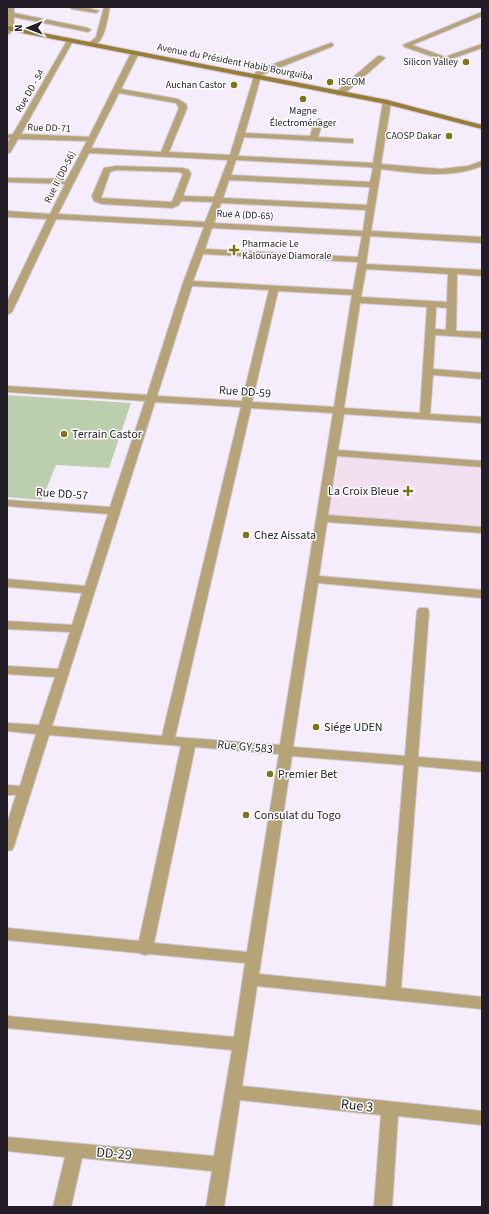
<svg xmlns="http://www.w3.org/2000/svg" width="489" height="1214" font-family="'Source Sans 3',sans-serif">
  <rect width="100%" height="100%" fill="#f5edfc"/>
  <path fill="#f2e0f0" d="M339,456L482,466V526L329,516Z"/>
  <path fill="#bbcfaf" d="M7,395L131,403L109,468L56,465L42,500L7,497Z"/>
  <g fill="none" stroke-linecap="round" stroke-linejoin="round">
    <g stroke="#cfc8d5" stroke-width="2">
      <path id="street" d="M8,7H14V13L88,28L91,30L88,32L14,17C14,24 13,33 7,35Z
        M69,7H84L99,11L96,13L72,9Z
        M104,7H110C107,18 105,48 89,45V43L96,37Z
        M482,12V16L412,45L445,57L482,44V48L445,61L405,47L403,45Z
        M70,39L73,41L21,134L89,137L131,53L135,51L139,53L121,89L178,99L186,104L187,108L169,152L230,155L255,73L260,69L331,43L333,44V46L266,73L261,76L245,133L310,136L315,121L319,119L323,121L318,137L350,139H353V143L244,137L238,156L373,163L383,102L387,100L391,102L381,164L441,169L468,166L482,161V166C450,179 414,173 381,169L371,231L482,237V243L370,236L366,264L482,270V276L457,274L456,331L482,332V338L435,335L433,369L482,373V379L433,375L430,414L482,417V423L344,414L338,450L482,461V467L337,456L328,515L482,527V533L327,522L319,576L482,590V598L318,583L293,747L405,756L417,611L419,608H427L429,611L418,757L482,762V772L418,766L401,988L482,997V1009L257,986L242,1086L482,1111V1125L398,1116L392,1207H374L381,1115L240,1100L224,1207H206L212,1171L82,1158L71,1207H53L65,1157L7,1151V1137L214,1156L232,1050L7,1028V1016L234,1037L245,963L149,954L145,955L139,953L7,940V928L139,941L181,746L49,735L14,846L12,850L7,851V824L16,795H7V785L20,786L36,734L7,731V723L39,725L55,677L7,674V666L58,669L70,632L7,629V621L72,625L82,593L7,587V579L85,586L108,514L7,506V500L110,507L145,401L7,392V386L147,395L183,283L204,227L56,219L12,312L7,315V302L47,219L7,217V211L50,214L65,184L7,182V178L67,179L87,141L18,139L10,153H7V144L10,138H7V135L13,134L67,41ZM119,93L176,103L179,108L161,152L91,148ZM89,153L228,160L214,197L183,196L191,174L189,170L183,168L116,166L104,168L92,196L94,201L102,204L172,208L179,205L181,201L213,202L205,222L58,214ZM236,160L368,167L373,168L370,182L231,175ZM116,170L179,172L183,174L172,202H171L101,198L110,172ZM229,180L370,187L367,205L223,198ZM221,203L366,210L363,231L214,223ZM212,228L362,236L358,257L205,249ZM203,254L358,262L353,290L193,281ZM366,269L448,274L447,302L361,297ZM192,286L269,290L242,401L157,396ZM278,291L352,295L334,407L252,402ZM360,303L427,307L420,413L344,408ZM436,307L447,308L446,330L435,329ZM155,402L241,407L162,736L52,726ZM251,408L333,413L280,745L175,737ZM195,747L279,754L247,952L154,943ZM292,756L404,765L386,987L259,974Z
        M378,56H381L385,58L343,95H337V91Z"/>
    </g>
    <g stroke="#cfc8d5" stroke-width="2">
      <path id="secondary" d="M7,26L387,100L482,125V129L386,104L7,30Z"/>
    </g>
    <use href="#street" fill="#b6a377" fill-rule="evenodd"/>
    <use href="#secondary" fill="#997d36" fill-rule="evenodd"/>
  </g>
  <g fill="#7f7416" stroke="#fefefe" stroke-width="1.5">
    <circle cx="466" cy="62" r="4"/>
    <circle cx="330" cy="82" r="4"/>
    <circle cx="234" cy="85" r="4"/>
    <circle cx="303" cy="99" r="4"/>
    <circle cx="449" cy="136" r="4"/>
    <path d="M232 244h4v4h4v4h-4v4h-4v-4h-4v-4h4z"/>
    <circle cx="64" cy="434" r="4"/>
    <path d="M406 485h4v4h4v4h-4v4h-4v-4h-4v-4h4z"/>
    <circle cx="246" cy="535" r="4"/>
    <circle cx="316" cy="727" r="4"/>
    <circle cx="270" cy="774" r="4"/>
    <circle cx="246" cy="815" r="4"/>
  </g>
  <g text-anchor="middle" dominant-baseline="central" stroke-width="3" stroke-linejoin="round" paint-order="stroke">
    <g font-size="10" fill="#221d26" stroke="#fefefe">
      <text transform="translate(235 62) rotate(11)">Avenue du Président Habib Bourguiba</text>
      <text transform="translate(30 91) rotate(-60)">Rue DD - 54</text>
      <text transform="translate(49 128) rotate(2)">Rue DD-71</text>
      <text transform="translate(60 177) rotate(-63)">Rue II (DD-56)</text>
      <text transform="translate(245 215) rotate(3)">Rue A (DD-65)</text>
    </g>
    <g font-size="10" fill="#221d26" stroke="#fefefe" text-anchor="end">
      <text x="458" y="62">Silicon Valley</text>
      <text x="338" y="82" text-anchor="start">ISCOM</text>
      <text x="226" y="85">Auchan Castor</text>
      <text x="303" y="111" text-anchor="middle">Magne<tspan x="303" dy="12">Électroménager</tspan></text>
      <text x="441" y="136">CAOSP Dakar</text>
      <text x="242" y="244" text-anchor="start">Pharmacie Le<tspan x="242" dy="12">Kalounaye Diamorale</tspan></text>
    </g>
    <g font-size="12" fill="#221d26" stroke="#fefefe">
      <text transform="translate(245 392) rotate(4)">Rue DD-59</text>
      <text transform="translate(62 494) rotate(4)">Rue DD-57</text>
      <text transform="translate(245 747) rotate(5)">Rue GY-583</text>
    </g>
    <g font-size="12" fill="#221d26" stroke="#fefefe" text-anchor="start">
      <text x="72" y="434">Terrain Castor</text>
      <text x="399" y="491" text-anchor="end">La Croix Bleue</text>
      <text x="254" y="535">Chez Aissata</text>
      <text x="324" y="727">Siége UDEN</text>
      <text x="278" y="774">Premier Bet</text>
      <text x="254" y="815">Consulat du Togo</text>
    </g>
    <g font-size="14" fill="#221d26" stroke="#fefefe">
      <text transform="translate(357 1106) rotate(6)">Rue 3</text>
      <text transform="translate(114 1154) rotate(5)">DD-29</text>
    </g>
  </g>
  <rect width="489" height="1214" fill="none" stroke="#221d26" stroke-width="16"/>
  <g transform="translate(28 28) rotate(269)" stroke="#fefefe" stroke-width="3" paint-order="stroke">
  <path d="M0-3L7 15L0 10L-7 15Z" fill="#221d26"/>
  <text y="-6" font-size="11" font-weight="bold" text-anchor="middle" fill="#221d26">N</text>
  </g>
</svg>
